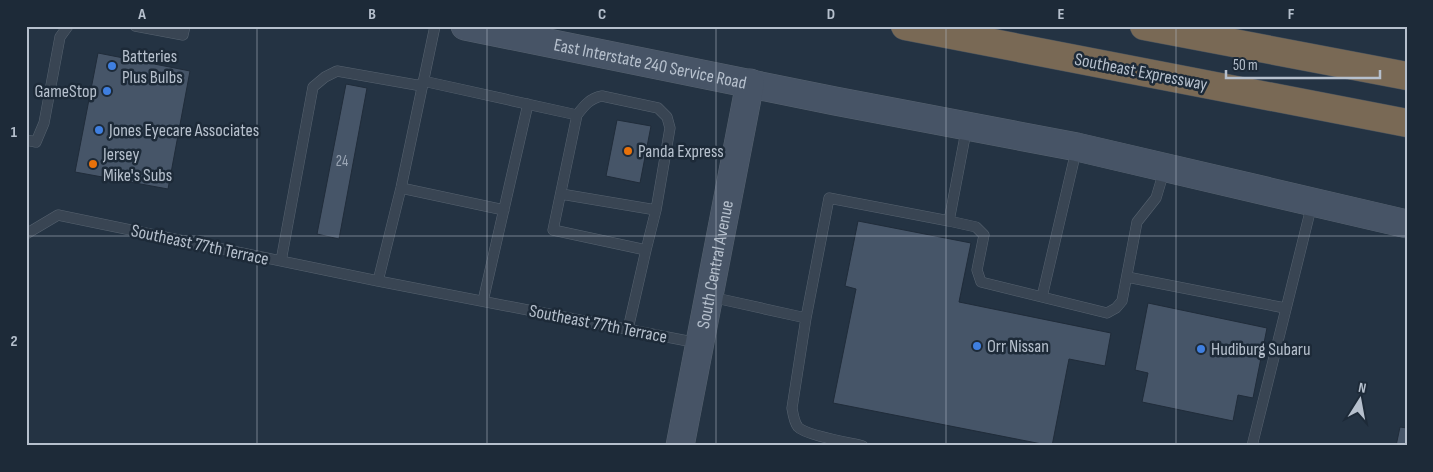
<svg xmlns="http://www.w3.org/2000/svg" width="1433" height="472" font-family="'Sofia Sans Condensed',sans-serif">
  <rect width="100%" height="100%" fill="#243343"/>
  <path fill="#465568" stroke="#202c3a" d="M98,53L190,71L168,189L75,172Z
    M346,84L367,88L339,239L317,234Z
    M617,120L651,126L640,183L606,176Z
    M858,221L971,243L959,302L1111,333L1105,366L1069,359L1052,446L833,403L856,289L845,286Z
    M1148,303L1267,328L1253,398L1238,395L1233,421L1142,402L1148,373L1135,370Z
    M1400,427L1407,428V446H1396Z"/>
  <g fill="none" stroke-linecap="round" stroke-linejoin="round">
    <g stroke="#576370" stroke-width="11">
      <path id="lane" d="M135,26L183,35L185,26
        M423,81L577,115L553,230L646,250L628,329
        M577,115C584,106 590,98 602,96L658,108L667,117L670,128L656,210L646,250
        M26,140L36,142L44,123L60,37L68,26
        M401,188L504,210
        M561,194L656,210
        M949,221L976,227L984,235L977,270L981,282L1107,313L1116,308L1122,301L1137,222L1156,198L1165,168
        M26,234L58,215L378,281L698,343
        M281,261L313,87L325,77L337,71L422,86
        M1127,277L1285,308
        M378,281L401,188L435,26
        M711,297L806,318L829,198L949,221L967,126
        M1042,297L1077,147
        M483,301L528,104
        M806,318L792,408C793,414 794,422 798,427C805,435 851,443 863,446
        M1252,446L1312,204"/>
    </g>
    <g stroke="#576370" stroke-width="29">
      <g id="secondary">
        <path id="s1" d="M465,26L835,101L1077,147L1407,224"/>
        <path id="s2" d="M680,446L750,83"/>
      </g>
    </g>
    <g stroke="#44505d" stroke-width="29">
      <path id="highway" d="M905,26L1407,123
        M1144,26L1407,76"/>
    </g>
    <use href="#lane" stroke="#394553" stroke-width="10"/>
    <use href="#secondary" stroke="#475466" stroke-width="28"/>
    <use href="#highway" stroke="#796955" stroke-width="28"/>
  </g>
  <path fill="none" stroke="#b6c0cd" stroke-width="1" stroke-opacity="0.55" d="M257,26V446M487,26V446M716,26V446M946,26V446M1176,26V446M26,236H1407"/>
  <g fill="#3f7fe0" stroke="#1d2a38" stroke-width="2">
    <circle cx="112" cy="66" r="5"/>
    <circle cx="107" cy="91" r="5"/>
    <circle cx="99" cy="130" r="5"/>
    <circle cx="977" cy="346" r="5"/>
    <circle cx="1201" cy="349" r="5"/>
  </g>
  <g fill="#e8710a" stroke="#1d2a38" stroke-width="2">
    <circle cx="628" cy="151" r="5"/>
    <circle cx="93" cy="164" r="5"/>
  </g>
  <g text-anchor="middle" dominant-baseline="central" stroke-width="5" stroke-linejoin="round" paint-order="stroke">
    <g font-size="15" fill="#9aa5b4">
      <text x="342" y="161">24</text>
    </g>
    <g font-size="18" fill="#b6c0cd" stroke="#1d2a38" text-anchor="start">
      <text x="122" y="56">Batteries<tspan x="122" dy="21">Plus Bulbs</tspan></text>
      <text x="97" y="91" text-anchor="end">GameStop</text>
      <text x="109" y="130">Jones Eyecare Associates</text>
      <text x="638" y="151">Panda Express</text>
      <text x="103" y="154">Jersey<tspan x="103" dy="21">Mike's Subs</tspan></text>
      <text x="987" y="346">Orr Nissan</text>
      <text x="1211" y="349">Hudiburg Subaru</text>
    </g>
    <g font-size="18" fill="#b6c0cd" stroke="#1d2a38">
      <text stroke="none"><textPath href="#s1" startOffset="189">East Interstate 240 Service Road</textPath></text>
      <text transform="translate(1141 72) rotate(11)">Southeast Expressway</text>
      <text transform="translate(200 245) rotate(12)">Southeast 77th Terrace</text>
      <text stroke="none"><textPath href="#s2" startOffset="185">South Central Avenue</textPath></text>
      <text transform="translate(598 324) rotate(11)">Southeast 77th Terrace</text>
    </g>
  </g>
  <rect width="1433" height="472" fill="none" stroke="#1d2a38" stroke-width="55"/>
  <g transform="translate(1360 400) rotate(11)" stroke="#1d2a38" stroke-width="4" paint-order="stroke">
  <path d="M0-4L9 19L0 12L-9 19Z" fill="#b6c0cd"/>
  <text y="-8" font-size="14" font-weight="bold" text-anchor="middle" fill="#b6c0cd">N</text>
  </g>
  <path d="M1226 70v8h154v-8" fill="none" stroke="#b6c0cd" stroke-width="2.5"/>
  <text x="1233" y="70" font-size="15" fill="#b6c0cd" stroke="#1d2a38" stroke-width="4" paint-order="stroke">50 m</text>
  <rect x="28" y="28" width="1378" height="416" fill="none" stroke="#b6c0cd" stroke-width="2"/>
  <g font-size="16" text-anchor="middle" font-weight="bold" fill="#b6c0cd">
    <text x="142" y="19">A</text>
    <text x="372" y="19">B</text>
    <text x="602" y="19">C</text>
    <text x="831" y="19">D</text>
    <text x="1061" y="19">E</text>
    <text x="1291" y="19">F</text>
    <text x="14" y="137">1</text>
    <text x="14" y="346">2</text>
  </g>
</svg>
